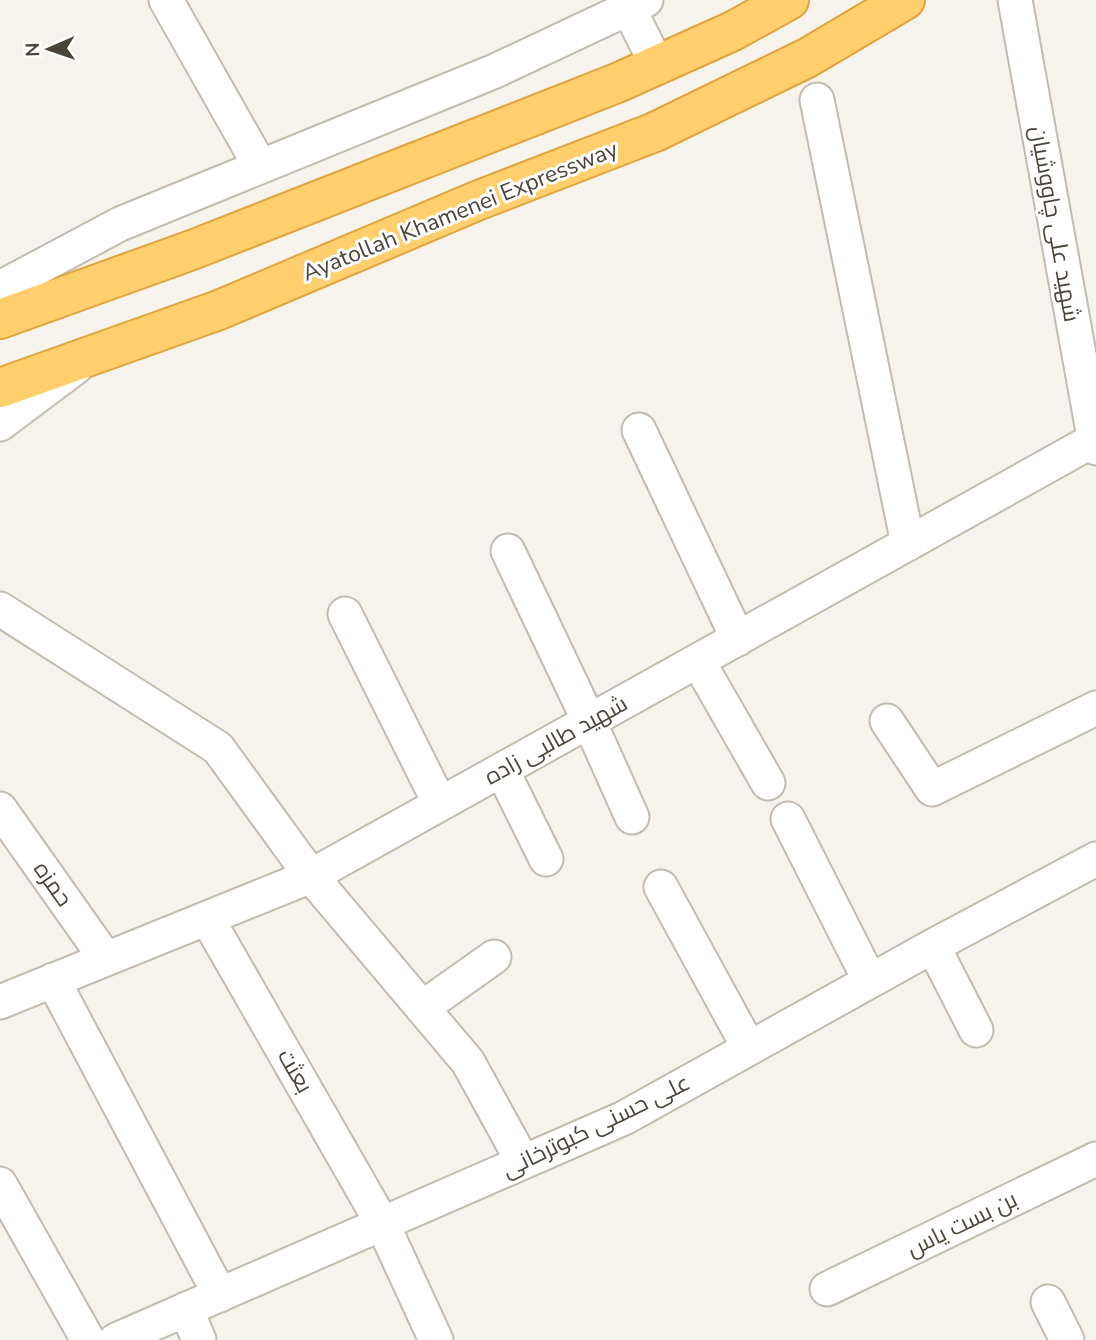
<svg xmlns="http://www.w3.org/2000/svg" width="1096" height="1340" font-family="'Nunito Sans',Cairo,sans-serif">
  <rect width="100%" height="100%" fill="#f6f3ec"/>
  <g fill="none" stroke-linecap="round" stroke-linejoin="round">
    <g stroke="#c2bbae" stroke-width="37">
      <path id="minor" d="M166,0L260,166
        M1015,0L1096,448
        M629,9L657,65
        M817,100L908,544
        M0,288L120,224L495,71L646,0
        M0,424L76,367
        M639,430L738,639
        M508,551L589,721L632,817
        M0,609L218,748L311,876L468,1062L523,1162
        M345,614L440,804
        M698,661L768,783
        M887,721L932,789L1096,708
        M502,770L546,859
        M0,809L106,959
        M788,819L870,981
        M661,887L749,1048
        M207,918L382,1223L436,1340
        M933,946L976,1030
        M53,980L220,1295
        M0,1002L311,876L1094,440
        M422,1008L494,957
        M0,1184L88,1340
        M827,1289L1096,1159
        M1048,1302L1067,1340
        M186,1309L199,1340
        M116,1340L624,1118L933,946L1096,859"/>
    </g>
    <g stroke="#e0a43c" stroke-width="42">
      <path id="highway" d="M0,319L192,250L617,83L733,31L789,0
        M0,388L219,310L479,200L655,132L807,58L905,0"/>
    </g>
    <use href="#minor" stroke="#fff" stroke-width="33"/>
    <use href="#highway" stroke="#ffcf6e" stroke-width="38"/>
  </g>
  <g text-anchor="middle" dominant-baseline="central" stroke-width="6" stroke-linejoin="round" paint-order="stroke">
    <g font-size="23" fill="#4b4439" stroke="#fff">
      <text transform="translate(460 211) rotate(-22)">Ayatollah Khamenei Expressway</text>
      <text transform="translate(1055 224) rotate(80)">شهید علی چاووشیان</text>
      <text transform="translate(556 740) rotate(-29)">شهید طالبی زاده</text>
      <text transform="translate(53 884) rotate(55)">حمزه</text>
      <text transform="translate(295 1071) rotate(60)">بعثت</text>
      <text transform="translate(596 1126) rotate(-26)">علی حسنی کبوترخانی</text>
      <text transform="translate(962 1224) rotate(-26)">بن بست یاس</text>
    </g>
  </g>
  <g transform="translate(49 49) rotate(268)" stroke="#ffffff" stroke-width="5" paint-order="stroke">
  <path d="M0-5L12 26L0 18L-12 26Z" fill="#4b4439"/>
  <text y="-10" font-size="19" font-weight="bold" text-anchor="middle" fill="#4b4439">N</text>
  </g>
</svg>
